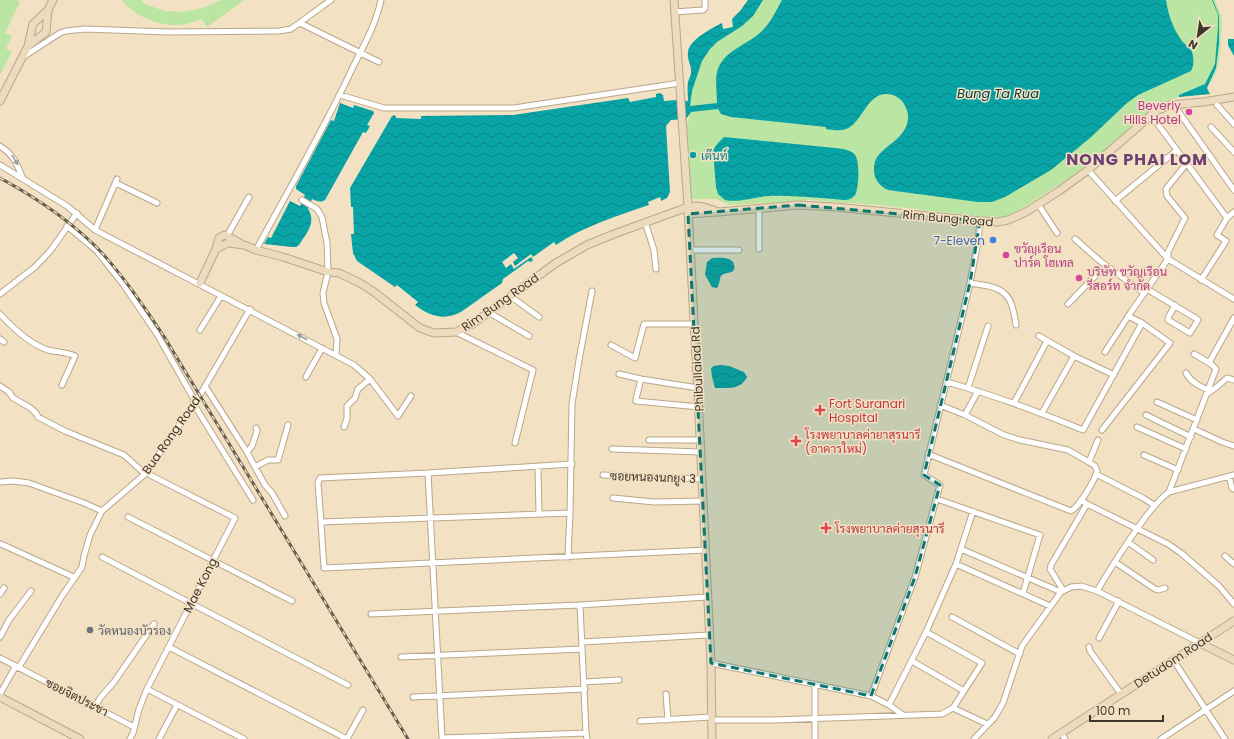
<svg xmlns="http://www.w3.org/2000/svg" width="1234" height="739" font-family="Poppins,Sarabun,sans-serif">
  <defs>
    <pattern id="water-waves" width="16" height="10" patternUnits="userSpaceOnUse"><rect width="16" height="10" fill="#09a4a5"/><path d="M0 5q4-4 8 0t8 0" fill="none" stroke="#0b8687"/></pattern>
  </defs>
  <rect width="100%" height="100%" fill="#f3e1c3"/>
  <path fill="#bae5a2" d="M0,0H17L20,2L5,33L12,36L6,49L12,51L0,75Z
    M122,0H141L147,5L165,11L183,12L203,8L221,0H244L207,27L202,19C195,21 188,24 181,25C159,26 135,17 122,0Z
    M761,0H1215C1218,7 1221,14 1222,21C1222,27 1221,33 1221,39C1220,57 1219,80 1202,90L1161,103L1153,108L1094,159L1065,181L1019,210L1004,217L992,218L888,206L810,200L730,205L716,199H691L685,125L689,120L690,96L700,62L716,40L738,27Z"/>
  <path fill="url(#water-waves)" d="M748,0H763L753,16L742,26L717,42L710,49L702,61L692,91L690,106L717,103C717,93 715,81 717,72C723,50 748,45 762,31C771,22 776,11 782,0H1166C1168,14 1173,29 1182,41C1185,45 1191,48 1192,52C1194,59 1194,65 1191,71L1138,95L1127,103L1090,138L1051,170L1005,197L992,202H978L888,190C880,186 875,181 874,171C874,167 874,163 876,159C885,144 906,139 908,119C909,113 905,104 901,100C897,96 892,94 887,94C869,93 863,118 850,127C843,132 834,130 826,129V127L731,117L721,114L718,109L691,112L686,119L671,120L666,126L670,192L667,198L661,201L660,197L648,202L649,205C617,216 584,226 556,245L554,242L533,257L531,254L515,266L513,262L518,258L514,253L502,262L506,268L511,264L514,269L531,257L533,260L531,262L528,261L503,279L502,283L461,312C444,321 429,316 415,305L418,302L397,285L395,287L357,261L353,253L351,234H354L353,207H351L350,188L392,116L395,115L396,118L421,119V116L513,115L628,98L630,102L656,97V94L660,93L663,95L664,101L677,100L688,101C688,95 687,88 688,82C689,78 692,74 691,70C691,64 687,60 688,52C689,40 712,28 722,23L723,29L733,27L732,19L740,11Z
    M1212,0H1213L1219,16V43L1216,68L1207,88L1210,94L1179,97V95L1205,84L1215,64L1218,27V15Z
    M1228,39H1234V56L1228,45Z
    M340,103L353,108L354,105L373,111L374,113L367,125L370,126L366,133L363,132L325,200C320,203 317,201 312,199L308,209C317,222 306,234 299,245L296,247H292L264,244L268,237L271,238L290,201L300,206L305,195L296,189V186L331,120L334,121Z
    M724,137L835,148C842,149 850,149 855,155C860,161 859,189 855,195C852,199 848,200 844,200C819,198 793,195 768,196C754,197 738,203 725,200L718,194L716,187L713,150L718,143Z
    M712,258C718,258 733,256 734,265C735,267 734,270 733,271C729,274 724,272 721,276C719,280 720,284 717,288L712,287L705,275L707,262Z
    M721,365L729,366L744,372L747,377C741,390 727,388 715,388L712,377L711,368L714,366Z"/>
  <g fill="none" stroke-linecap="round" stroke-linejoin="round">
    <g stroke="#b8a78a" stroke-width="7">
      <path id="street" d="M674,12L703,10L705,8V0
        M300,23L379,62
        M23,57L60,33L66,31L85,29L168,32L279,31L291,29L331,0
        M340,95L384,108H514L680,83
        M1174,105L1234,190
        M1217,105L1234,124
        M1151,115L1227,218
        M1211,127L1234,152
        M0,146C14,155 17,164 23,179
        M0,165L67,206L95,230L354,365L370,379L398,416L411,396
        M1088,170L1168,259L1234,299
        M116,183L157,203
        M302,200L317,209L322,217L327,243L328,272L323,293L324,303L337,339L336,355
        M1115,201L1177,150
        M1038,204L1057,233
        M759,208V249
        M645,222L654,250L656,269
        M67,226L96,250L123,284L157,334L195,401
        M95,230L117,179
        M227,236L249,197
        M1075,239L1100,261L1144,293
        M256,250C289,189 324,129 353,67C364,45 376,24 381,0
        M690,250H739
        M1201,280L1226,241L1217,235L1227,218L1234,212
        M970,283C988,286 1006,286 1012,306C1014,312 1015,319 1016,325
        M1147,289L1197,319L1198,320L1190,333L1168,320V318L1175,305
        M0,294L35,267L51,250L77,213
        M510,296L539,317
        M1068,304L1098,273
        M488,312L529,336
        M0,314C12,327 29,344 48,350C56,352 67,352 75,356L62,385
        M200,330L221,296
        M456,332L533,370L515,443
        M1039,336L1074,356L1114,375
        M0,339L4,342
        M611,345L635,358L644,324H695
        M1105,352L1131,312L1168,259V252L1185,218L1167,196L1166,189L1187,163
        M1194,354L1211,364
        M1186,373C1191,382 1199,386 1208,390
        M619,374L641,379L698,388
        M306,377C311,367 317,358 322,348
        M641,379L636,399V401L699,407
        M947,382C993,395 1039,412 1083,430L1142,323
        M0,386L9,392L13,398L29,407L36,413L38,417L65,431L124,455L145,474
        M205,386L247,452L252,446L257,431L256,428
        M968,388L988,326
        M1207,394L1218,386L1227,378L1234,380
        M1157,402L1197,420
        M193,403L253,500
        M1014,403L1047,341
        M1042,413L1074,356
        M965,415L978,391
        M1146,415L1191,437
        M344,427L347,419V406L355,398L358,389L370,379
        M1137,427L1186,449
        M1194,429L1222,442L1234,446
        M1102,430L1170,343L1142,323L1128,316
        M649,440H700
        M612,449L701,452
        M247,452L255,467L268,460H278L288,425
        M928,454L1071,511C1079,507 1095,480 1097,471L1095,466L1089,462L1068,450L1020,440L1004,435L965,415L940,405
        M1144,455L1178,470
        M1089,462L1098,440
        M572,464L428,473L442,738L586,733L587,739
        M255,467L265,485L272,493L285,516
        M538,467L539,514
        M1096,474L1143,498L1154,505
        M603,475L702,479
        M1229,476L1232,488L1234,489
        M0,482L13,481L29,483L84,503L102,511
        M1169,492L1216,369L1211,364L1210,361L1234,318
        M613,498L654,502L703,501
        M937,499L1040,535L1023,593
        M1081,500L1087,504L1168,544L1181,553L1219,586L1234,604
        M570,513L572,404L579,360L592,291
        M128,517L292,601
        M321,522L318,483L320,478L428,473
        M1128,542L1153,560
        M1,544L69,575L75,578
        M961,549L1061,592
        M1225,556L1234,564
        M102,557L348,685
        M568,557L570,513L321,522L324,568L706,550
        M1115,562L1155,589L1158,590L1165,588
        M956,564L1050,606
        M1063,590L1050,569L1051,565L1087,504
        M1097,591C1110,569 1124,547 1139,526C1148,513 1157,501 1169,492L1234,475
        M0,594L4,588
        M580,605L586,733
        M371,614L580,605L707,597
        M952,617L1020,654
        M926,632L982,663L953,708
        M0,637L9,620L31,591
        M1099,638L1119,601
        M582,642L709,635
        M169,647L347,739
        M1089,647L1090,651L1121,694
        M401,657L582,649
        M0,658L134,727
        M912,661L964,691
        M1174,661L1225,739
        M711,663L871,696L889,705L903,715
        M584,682L619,680
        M815,684V739
        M147,689L244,739
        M0,694L14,669L19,667L62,596L82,567L84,556L90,535L102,511L145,474L200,395L250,309
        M666,694L668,720
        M871,696L915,577L940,485L924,475L970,283L978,242L980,221
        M413,697L585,689
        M889,705L926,632L956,564L973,511
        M95,707L100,698L114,682L154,624
        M712,720H774L942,714L953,708L987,724
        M640,721L712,717
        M1061,733L1065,739
        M130,739L133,733L139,709L147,689L235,518L150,475
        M159,739L177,705
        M347,739L363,710
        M974,739L995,717L1003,703L1022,646L1061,592L1071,587L1081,586L1097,591L1200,643
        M1161,739L1234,691"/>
    </g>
    <g stroke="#b8a78a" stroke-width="9">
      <path id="secondary" d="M674,0L688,207L699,417L711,663L712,739
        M28,46L46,32L48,10
        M0,101L28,46L33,24L48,10L53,0
        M688,214L717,212
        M216,249L228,243L244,245L256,250L283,257L328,272L339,273L360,283L374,292L420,328L434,333L456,332L471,325L556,263L587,245L614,234L688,207L697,206L704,207L719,212L798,205L835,207L980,221L998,222L1008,220L1026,212L1059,191L1088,170L1156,111L1170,105L1203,102L1234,97
        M200,283L216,249L219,238L224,235L227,236L240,243
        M1200,643L1234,660
        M0,697L80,739
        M1052,739L1234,621"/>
    </g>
    <use href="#street" stroke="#fff" stroke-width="5"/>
    <use href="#secondary" stroke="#ecdbbe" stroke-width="7"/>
    <g stroke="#695f4f" stroke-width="3">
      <path id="rail" d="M0,178C37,198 74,223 103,254C126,280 146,309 165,338L408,739"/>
    </g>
    <use href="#rail" stroke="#f3e1c3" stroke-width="1.5" stroke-dasharray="4.5" stroke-linecap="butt"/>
  </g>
  <defs><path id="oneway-solid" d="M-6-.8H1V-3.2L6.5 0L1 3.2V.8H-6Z"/></defs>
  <g fill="#9e9b95">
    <use href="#oneway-solid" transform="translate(15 160) rotate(58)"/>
    <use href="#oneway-solid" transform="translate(302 337) rotate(-152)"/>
  </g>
  <path fill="#0f766e" fill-opacity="0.2" stroke="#0f766e" stroke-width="3" stroke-dasharray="8 5" stroke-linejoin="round" d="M798,205L980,221L970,283L924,475L940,485L915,577L871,696L711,663L688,214Z"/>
  <g fill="#d1479c" stroke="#f3e1c3" stroke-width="1.5">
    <circle cx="1189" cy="112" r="4"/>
    <circle cx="1006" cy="255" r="4"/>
    <circle cx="1079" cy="278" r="4"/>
  </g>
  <circle fill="#0f9aa8" stroke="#f3e1c3" stroke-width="1.5" cx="693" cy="155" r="4"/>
  <circle fill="#3f7fe0" stroke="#f3e1c3" stroke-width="1.5" cx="993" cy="240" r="4"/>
  <g fill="#e0444e" stroke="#f3e1c3" stroke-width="1.5">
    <path d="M818 404h4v4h4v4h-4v4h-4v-4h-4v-4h4z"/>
    <path d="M794 435h4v4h4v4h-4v4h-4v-4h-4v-4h4z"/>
    <path d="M824 522h4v4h4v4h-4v4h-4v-4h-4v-4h4z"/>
  </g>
  <circle fill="#6b7280" stroke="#f3e1c3" stroke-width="1.5" cx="90" cy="630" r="4"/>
  <g text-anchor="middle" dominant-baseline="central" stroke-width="3" stroke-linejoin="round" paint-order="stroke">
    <g font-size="12" fill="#b23c85" stroke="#f3e1c3" text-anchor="start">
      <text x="1181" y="105" text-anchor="end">Beverly<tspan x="1181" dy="14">Hills Hotel</tspan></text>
      <text x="1014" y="248">ขวัญเรือน<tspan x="1014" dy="14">ปาร์ค โฮเทล</tspan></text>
      <text x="1087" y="271">บริษัท ขวัญเรือน<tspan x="1087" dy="14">รีสอร์ท จำกัด</tspan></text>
    </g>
    <g font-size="12" fill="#0d838f" stroke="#f3e1c3" text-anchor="start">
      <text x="701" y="155">เต๊นท์</text>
    </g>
    <g font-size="12" fill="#3e372b" stroke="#f3e1c3">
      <text transform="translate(948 218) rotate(5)">Rim Bung Road</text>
      <text transform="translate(500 302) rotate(-35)">Rim Bung Road</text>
      <text transform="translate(697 369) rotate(-93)">Phibullaiad Rd</text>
      <text transform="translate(171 435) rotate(-55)">Bua Rong Road</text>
      <text transform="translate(653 477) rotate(2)">ซอยหนองนกยูง 3</text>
      <text transform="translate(200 585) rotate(-63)">Mae Kong</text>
      <text transform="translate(1173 660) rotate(-33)">Detudom Road</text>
      <text transform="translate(77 697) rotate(27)">ซอยจิตประชา</text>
    </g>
    <g font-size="12" fill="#366cbe" stroke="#f3e1c3" text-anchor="end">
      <text x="985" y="240">7-Eleven</text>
    </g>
    <g font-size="12" fill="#be3a42" stroke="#f3e1c3" text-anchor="start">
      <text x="829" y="403">Fort Suranari<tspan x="829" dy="14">Hospital</tspan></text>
      <text x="805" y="434">โรงพยาบาลค่ายาสุรนารี<tspan x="805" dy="14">(อาคารใหม่)</tspan></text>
      <text x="835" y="528">โรงพยาบาลค่ายสุรนารี</text>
    </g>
    <g font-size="12" fill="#5b616d" stroke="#f3e1c3" text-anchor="start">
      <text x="98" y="630">วัดหนองบัวรอง</text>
    </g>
    <g font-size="13" font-style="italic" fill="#034040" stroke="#f3e1c3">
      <text x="998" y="93">Bung Ta Rua</text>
    </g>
    <g font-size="16" font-weight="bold" letter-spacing="1" fill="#6f3f73" stroke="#f3e1c3">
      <text x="1137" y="159">NONG PHAI LOM</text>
    </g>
  </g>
  <g transform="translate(1198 36) rotate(210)" stroke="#f3e1c3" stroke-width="3" paint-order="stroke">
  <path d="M0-3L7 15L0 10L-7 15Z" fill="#3e372b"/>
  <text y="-6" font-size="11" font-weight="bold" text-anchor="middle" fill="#3e372b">N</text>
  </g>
  <path d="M1090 715v6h73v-6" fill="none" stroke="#3e372b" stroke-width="2"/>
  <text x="1096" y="715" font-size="12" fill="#3e372b" stroke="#f3e1c3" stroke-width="3" paint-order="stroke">100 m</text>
</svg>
